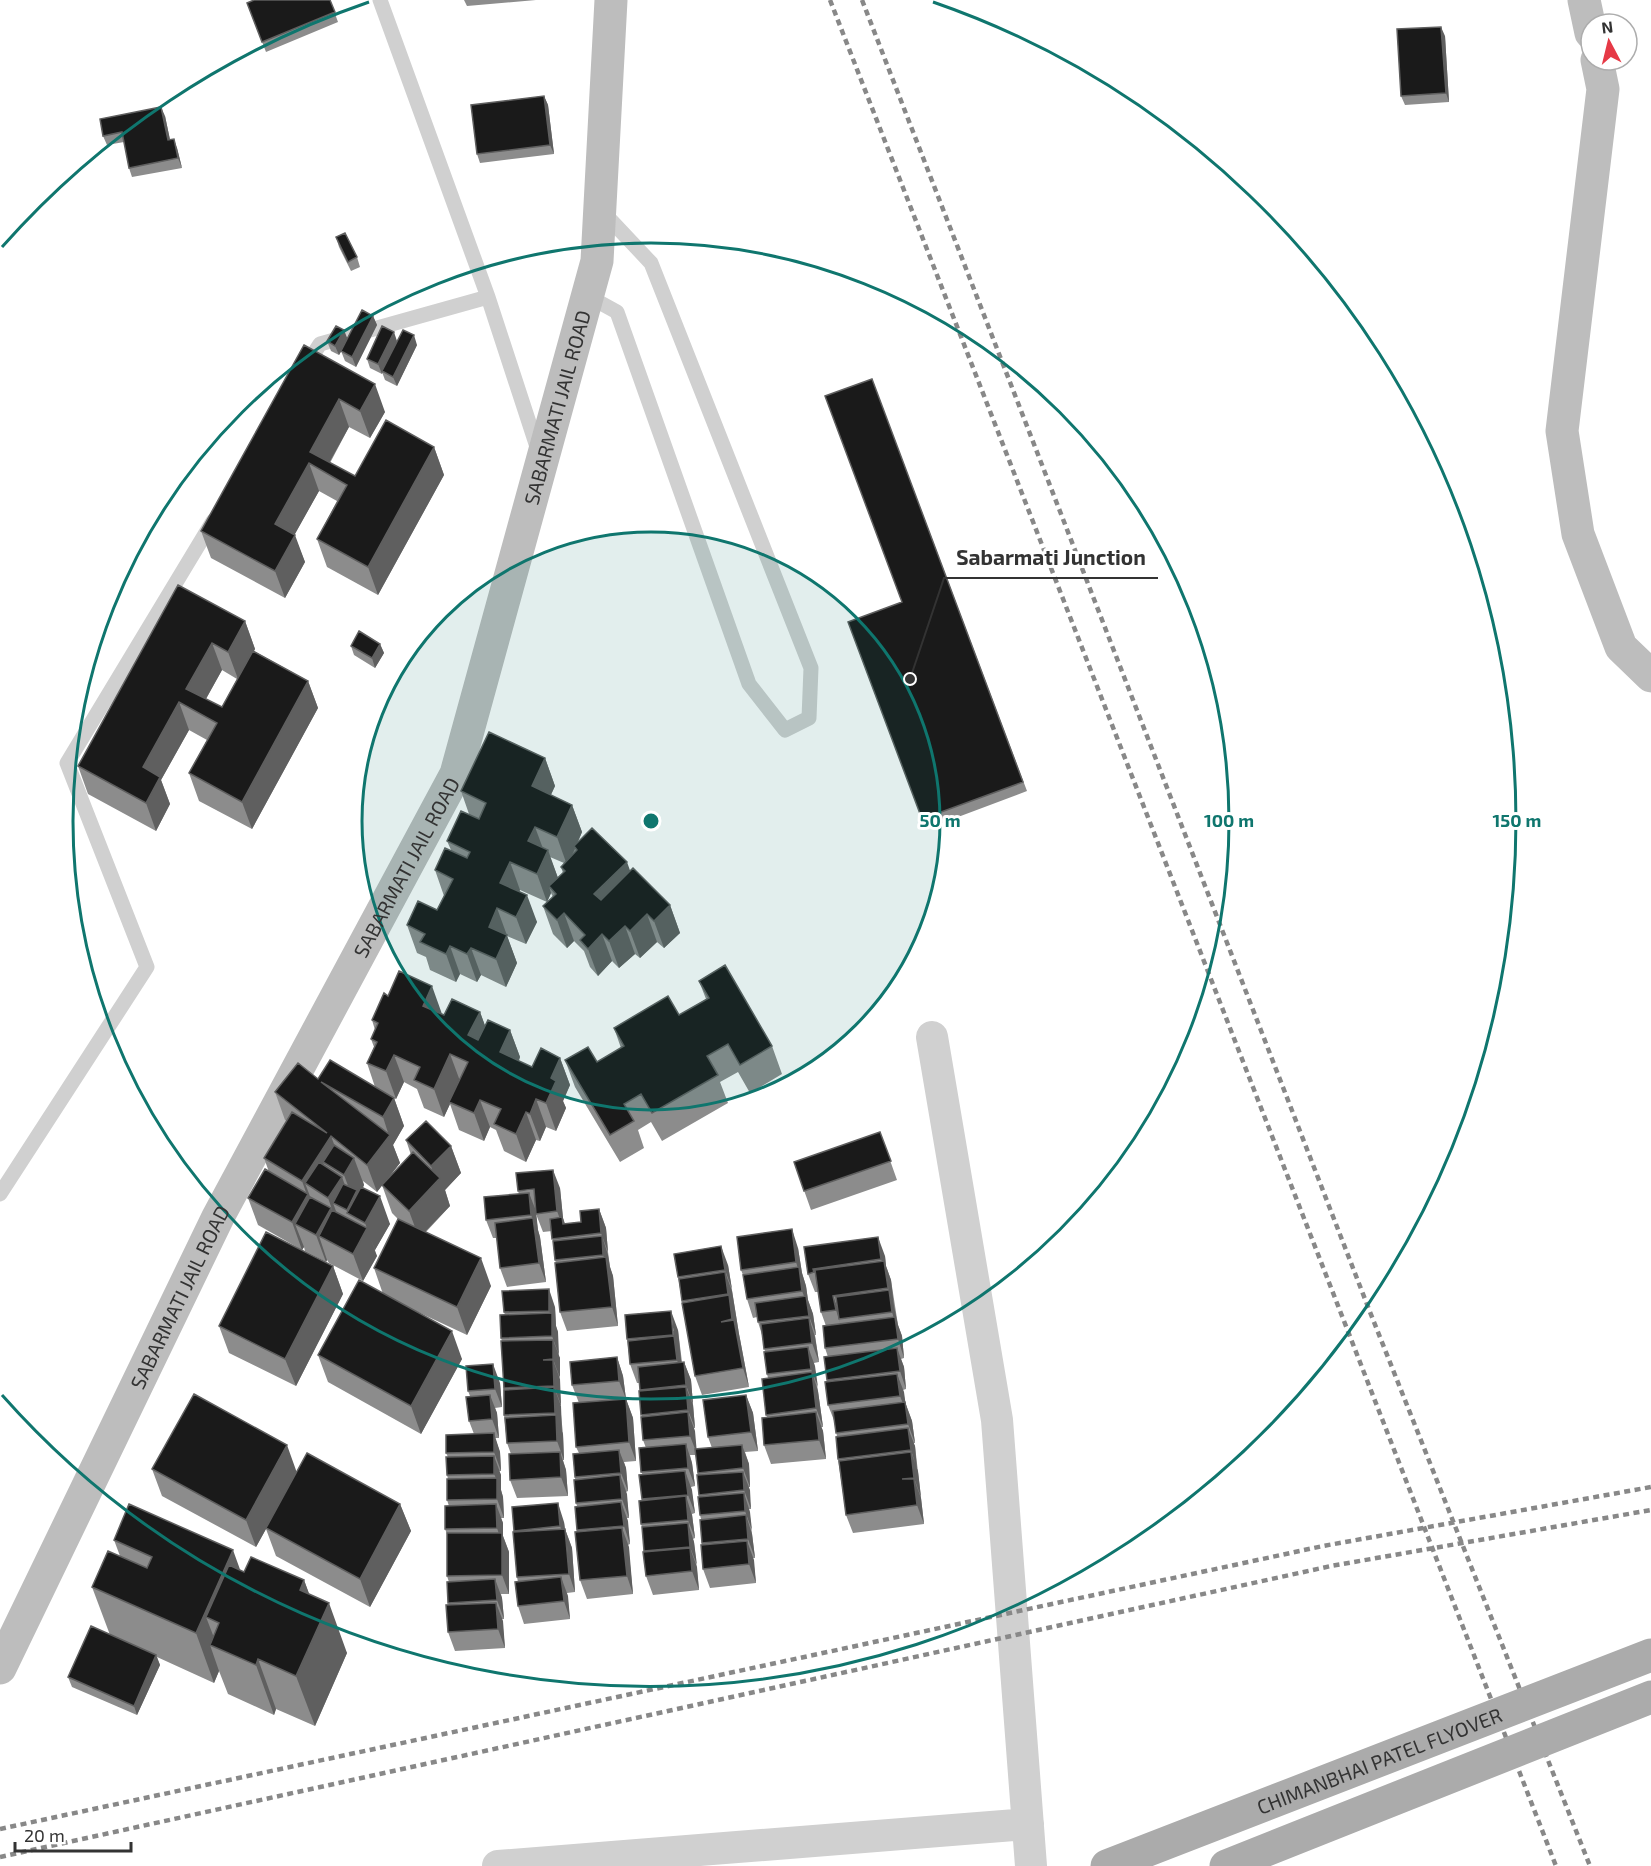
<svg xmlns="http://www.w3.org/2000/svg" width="1651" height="1866" font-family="'Exo 2',sans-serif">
  <rect width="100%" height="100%" fill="#fff"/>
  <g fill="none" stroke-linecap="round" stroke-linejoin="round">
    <path stroke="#d0d0d0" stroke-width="15" d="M380,0L488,297L539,453
      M588,296L617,312L749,684L785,730L809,718L811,668L651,263L602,211
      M304,369L320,344L488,297
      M0,1194L147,967L67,763L213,521"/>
    <path stroke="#d0d0d0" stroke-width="32" d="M932,1037L997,1420L1031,1866
      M498,1866L1028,1824"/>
    <g stroke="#bdbdbd" stroke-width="33">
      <path d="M1584,0L1591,33"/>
      <path d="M1597,60L1603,89L1562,431L1578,534L1621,647L1651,676"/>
      <path id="s1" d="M0,1668L218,1217L456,774L597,261L611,0"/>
    </g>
    <path stroke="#888" stroke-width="4.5" stroke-dasharray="6 4.5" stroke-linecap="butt" d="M830,0L1556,1866
      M862,0L1370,1312L1590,1866
      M0,1829L1323,1546L1651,1487
      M0,1857L1331,1566L1651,1510"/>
    <g stroke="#ababab" stroke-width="33">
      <path id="s2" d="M1107,1866L1651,1655"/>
      <path d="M1226,1866L1651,1697"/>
    </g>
  </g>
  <path fill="#8c8c8c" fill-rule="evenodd" d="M330,0L338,22L266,52L247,3Z
    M464,0H536L467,6Z
    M1445,36L1449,102L1405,105L1401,96Z
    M544,96L548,105L554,154L480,163L477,154Z
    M165,116L170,140L177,148L182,168L132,177L129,168L124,142L107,145L103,136Z
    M336,237L357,257L360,267L351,271L339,247Z
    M373,316L377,325L356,367L345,361L341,351L344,346L339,355L331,351L327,341L347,339Z
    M397,341L417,345L397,386L385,380L382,372V374L370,368L367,359Z
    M304,345L385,412L370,438L349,427L330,463L355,476L434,447L444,475L378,595L327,567L317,539L337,501L319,491L294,535L305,562L285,598L211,558L201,531Z
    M872,379L1027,791L926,829L848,622L902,602Z
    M178,585L245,621L255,649L254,651L308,681L318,708L252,829L199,801L189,773L207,740L189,730L161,780L170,804L156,831L88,794L78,766ZM222,670L237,679L222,707L206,699Z
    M380,644L384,653L375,668L354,655L351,646Z
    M545,758L555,786L551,795L572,805L582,832L578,842L630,871L670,905L680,933L664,948L657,942L640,958L635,954L619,968L612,961L598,976L590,967L584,951L574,941L567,948L553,934L543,906L553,897L551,893L547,902L520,890L519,891L537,922L526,944L507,936L517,963L506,987L481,975L477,982L460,974L456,982L430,970L426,957L417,953L407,925L437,910L444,896L435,870L451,850L447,841L469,814L461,791ZM550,857L564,863L561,867L563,873L558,878Z
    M699,981L772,1046L782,1074L750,1093L738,1072L720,1082L728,1103L662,1141L651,1122L638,1130L644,1148L620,1162L575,1087L565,1060L597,1062L621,1048L614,1028L679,1015L706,999Z
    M388,996L444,1015L480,1012L485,1026L510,1030L520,1057L519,1061L532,1067L560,1058L570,1085L563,1101L566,1108L556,1131L546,1127L540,1141L536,1140L526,1162L504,1151L496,1130L490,1127L484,1141L459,1130L450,1104L444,1117L424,1108L417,1089L404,1082L396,1099L394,1098L404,1126L393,1145L400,1163L384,1184L411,1155L406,1140L451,1146L461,1173L445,1190L450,1206L426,1232L491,1286L467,1335L405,1306L462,1359L421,1434L328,1382L318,1355L383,1294L374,1268L399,1220L392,1213L382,1185L377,1192L363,1181L364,1185L363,1188L390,1224L375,1250H374L377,1256L363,1281L329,1263L327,1260L326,1262L305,1251L304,1247L302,1250L258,1225L248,1198L269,1172L264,1158L287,1121L285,1120L275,1092L318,1079L375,1087L367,1063L374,1047L371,1039L375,1030L372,1020Z
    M880,1132L897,1180L811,1210L794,1162Z
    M560,1188L563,1218L565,1224L581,1222L599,1209L606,1228L608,1252L610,1267L613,1276L618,1326L567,1331L560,1312L556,1263L555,1260L552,1231L543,1232L536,1214V1208L535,1209L538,1230L540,1237L546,1282L507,1287L500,1268L497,1238H493L486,1220L519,1194L518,1191Z
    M804,1247L885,1256L886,1266L891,1280L898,1325L902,1336L904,1358L901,1359L904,1367L906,1389L903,1390L905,1402L912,1421L915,1443H913L915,1446L924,1524L853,1533L846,1515L838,1459L837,1437L835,1423L828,1405V1382L827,1380L828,1357L825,1348L826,1326L821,1312L818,1292H815L808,1274Z
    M798,1248L802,1273L806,1286L808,1300L813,1314L816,1335H815L819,1362L814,1363L823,1427H821L823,1431L826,1459L771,1464L764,1445L767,1417L766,1415L768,1378L767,1374L765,1352L762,1335L758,1322L757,1317L753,1318L747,1299L743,1275L741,1270Z
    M728,1265L739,1334L740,1339L749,1387L702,1395L695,1376L678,1277Z
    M333,1266L343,1294L296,1386L229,1353L219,1326Z
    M555,1307L556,1326L558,1332V1355L560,1358L559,1378L561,1405H560L563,1434L564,1460H563L566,1470L568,1496L517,1498L510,1480L511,1454L507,1443L504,1415L502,1341L501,1338L505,1315L504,1312Z
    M678,1330L682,1362H684L691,1380L695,1428H694L696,1449L712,1448L708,1437L746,1395L753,1413L758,1451L745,1452L749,1464L750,1487H748L751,1509H749L755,1558H753L756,1583L710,1588L703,1569L701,1519L700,1515L698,1475L696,1455H690L692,1463L695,1486L691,1487L695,1513L692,1514L695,1538L693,1539L694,1542L699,1590L653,1595L646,1576L642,1527L641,1524L643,1475L641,1472L646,1448L643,1440L641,1391L640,1383H637L630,1364L627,1339Z
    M617,1357L623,1376L626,1399L633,1418L636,1461L624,1462L626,1468L628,1491L626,1492L629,1518H627L630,1544L628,1545L633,1594L587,1599L580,1580L577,1530V1506L576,1503L575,1477L579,1453L576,1447L579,1403L572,1385Z
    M500,1383L502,1407L495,1408L497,1413L499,1438H495L500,1452L501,1471H499L501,1475V1490L503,1497L504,1518H501L503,1523V1536L509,1552V1594H501L502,1598L504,1619H502L505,1648L455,1651L448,1632L449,1582L447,1576V1534L445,1529L449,1506L447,1500L448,1479L447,1475L448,1457L446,1453L474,1434L469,1421L470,1396L468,1391Z
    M152,1469L297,1472L400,1504L411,1531L370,1607L276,1556L266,1529L256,1547L162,1496Z
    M564,1522L565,1529L572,1548L575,1592L567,1593L570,1619L524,1624L518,1606V1582L517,1577L514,1531Z
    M114,1540L244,1572L304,1580L309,1594L347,1653L315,1726L276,1709L274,1715L228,1694L219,1671L214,1683L157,1657L160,1665L137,1715L72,1687L68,1677L110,1635L92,1587L120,1556Z"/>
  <path fill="#5f5f5f" d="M1441,27L1445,36L1449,102L1446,93Z
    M544,96L548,105L554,154L550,145Z
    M161,107L165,116L172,149L168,140Z
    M174,139L177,148L182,168L178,158Z
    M373,316L377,325L356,367L352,357Z
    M344,330L348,340L339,355L335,346Z
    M394,332L397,341L382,374L378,364Z
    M414,335L417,345L397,386L393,377Z
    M375,384L385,412L370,438L360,411Z
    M339,399L349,427L324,472L310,452Z
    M434,447L444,475L378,595L368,567Z
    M309,463L319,491L285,552L275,524Z
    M295,535L305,562L285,598L275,571Z
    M245,621L255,649L238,679L228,652Z
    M212,643L222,670L198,713L186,689Z
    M380,644L384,653L375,668L372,658Z
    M308,681L318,708L252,829L242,802Z
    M179,702L189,730L161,780L170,804L156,831L146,803L143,767Z
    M545,758L555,786L542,813L532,786Z
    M572,805L582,832L575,848L574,846L575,849L567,865L557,837Z
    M535,827L545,854L528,841Z
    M548,850L558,878L549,886L551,893L547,902L537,874Z
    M510,862L520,890L510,910L500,883Z
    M627,862L637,890L605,921L594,894Z
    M527,895L537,922L526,944L516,917Z
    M670,905L680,933L664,948L654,921Z
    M497,908L517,963L506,987L496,959L489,927Z
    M564,913L574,941L567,948L557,920Z
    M647,914L657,942L640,958L630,931Z
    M625,926L635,954L619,968L609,941Z
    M602,934L612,961L598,976L588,949Z
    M450,946L460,974L456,982L446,954Z
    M471,948L481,975L477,982L467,954Z
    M432,986L442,1014L423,1006Z
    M480,1012L490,1039L478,1063L468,1035Z
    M510,1030L520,1057L510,1080L500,1052Z
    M450,1054L460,1081L449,1102L450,1104L444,1117L434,1089Z
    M394,1055L404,1082L396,1099L386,1071Z
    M560,1058L570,1085L563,1101L566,1108L556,1131L546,1103L551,1078Z
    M394,1098L404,1126L393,1145L400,1163L377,1192L367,1165L389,1136L383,1117Z
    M536,1099L546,1127L540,1141L530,1114Z
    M480,1100L490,1127L484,1141L474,1113Z
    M526,1112L536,1140L526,1162L516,1134Z
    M331,1136L341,1163L323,1162L330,1180L305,1183L314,1207L295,1224L304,1247L302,1250L292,1222L307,1195L302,1181Z
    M451,1146L461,1173L445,1190L450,1206L419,1238L409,1211L436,1182L431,1166Z
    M354,1158L364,1185L348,1213L347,1210L333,1203L340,1222L338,1226L328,1198L342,1177L351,1202L353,1199L344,1175Z
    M553,1170L560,1188L563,1218L569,1237L564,1230L557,1211Z
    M529,1193L536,1211L538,1230L540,1237L546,1282L539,1263L534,1222L531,1215Z
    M380,1196L390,1224L375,1250L365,1223Z
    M331,1208L341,1235L319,1236L327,1260L326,1262L316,1235Z
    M599,1209L606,1228L608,1252L601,1233Z
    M367,1228L377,1256L363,1281L353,1254Z
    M792,1229L798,1248L802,1273L806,1286L808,1300L813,1314L816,1335L809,1316L808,1306L802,1291L800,1275L796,1262Z
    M602,1236L608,1255L610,1267L613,1276L618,1326L612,1307L607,1264L603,1255Z
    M878,1237L885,1256L886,1266L891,1280L894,1306L898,1325L902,1336L904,1358L898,1339L895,1322L892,1312L886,1272L881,1259Z
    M721,1246L728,1265L732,1289L725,1270Z
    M481,1258L491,1286L467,1335L457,1307Z
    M333,1266L343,1294L296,1386L285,1359Z
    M725,1272L732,1291L739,1334L740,1339L749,1387L743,1368L735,1325L732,1319Z
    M549,1289L555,1307L556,1326L558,1332L559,1355L552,1336V1317L549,1311Z
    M833,1296L840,1314L839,1319L842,1329L836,1310Z
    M671,1311L678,1330L683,1379L677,1360Z
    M809,1318L815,1337L819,1362L812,1343Z
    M452,1331L462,1359L421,1434L411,1406Z
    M553,1340L560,1358V1378L553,1359Z
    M808,1347L815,1366L818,1387L811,1369Z
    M897,1348L904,1367L906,1389L900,1371Z
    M617,1357L623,1376L626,1399L619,1381Z
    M553,1360L560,1379L561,1405L554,1386Z
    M684,1362L691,1380L693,1404L686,1385Z
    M493,1364L500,1383L502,1407L495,1389Z
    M812,1372L818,1391L823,1427L816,1408Z
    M897,1374L904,1392L907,1414L900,1396Z
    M554,1387L561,1406L562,1432L555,1413Z
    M686,1387L693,1405L695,1428L688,1410Z
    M490,1395L497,1413L499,1438L492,1419Z
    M746,1395L753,1413L758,1451L751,1432Z
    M626,1399L633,1418L636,1461L629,1442Z
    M905,1402L912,1421L915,1443L908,1424Z
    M688,1412L695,1431L697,1454L690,1436Z
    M816,1412L823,1431L826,1459L819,1440Z
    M556,1415L563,1434L564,1460L557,1441Z
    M908,1428L915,1446L917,1469L911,1450Z
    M494,1433L500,1452L501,1471L494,1452Z
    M686,1444L692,1463L695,1486L688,1468Z
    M287,1445L297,1473L256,1547L246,1520Z
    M742,1445L749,1464L750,1487L743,1468Z
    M619,1450L626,1468L628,1491L621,1473Z
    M560,1452L566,1470L568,1496L561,1477Z
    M911,1452L918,1471L921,1497L914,1478Z
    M494,1456L501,1475V1490L503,1497L504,1518L497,1499V1480L494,1474Z
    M685,1471L692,1490L695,1513L688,1495Z
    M743,1472L750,1490L751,1509L744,1490Z
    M620,1475L627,1494L629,1518L622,1499Z
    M914,1479L921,1498L924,1524L917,1505Z
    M744,1493L750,1512L752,1530L745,1511Z
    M686,1496L692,1515L695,1538L688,1520Z
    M621,1502L628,1521L630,1544L624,1526Z
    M558,1503L564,1522L567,1545L565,1529L572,1548L575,1592L569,1574L567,1545L560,1526Z
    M400,1504L411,1531L370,1607L360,1579Z
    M496,1504L503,1523V1536L509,1552V1594L502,1575V1543L497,1528Z
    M746,1515L752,1534L755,1558L748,1539Z
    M688,1523L694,1542L697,1565L690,1547Z
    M622,1528L629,1547L633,1594L627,1576Z
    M747,1541L754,1560L756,1583L749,1564Z
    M690,1548L697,1567L699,1590L692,1571Z
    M233,1550L251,1600L219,1623L206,1617L218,1648L210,1645L219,1671L214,1683L196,1633Z
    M561,1577L568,1596L570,1619L564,1601Z
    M495,1579L502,1598L504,1619L497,1600Z
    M304,1580L320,1623L329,1603L347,1653L315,1726L296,1676L300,1590Z
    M496,1603L503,1621L505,1648L498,1629Z
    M156,1655L160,1665L137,1715L134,1706Z
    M258,1659L276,1709L274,1715L256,1665Z"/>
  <path fill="#1a1a1a" stroke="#5f5f5f" stroke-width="1.5" d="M254,0H330L335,12L262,42L247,3Z
    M1441,27L1446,93L1401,96L1397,29Z
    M544,96L550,145L477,154L471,105Z
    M161,107L168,140L174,139L178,158L129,168L122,132L103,136L100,119Z
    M345,233L357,257L348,262L336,237Z
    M362,310L373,316L352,357L341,351Z
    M336,326L344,330L335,346L327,341Z
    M382,326L394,332L378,364L367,359Z
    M403,330L414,335L393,377L382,371Z
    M304,345L375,384L360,411L339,399L310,452L355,476L386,420L434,447L368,567L317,539L347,485L309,463L275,524L295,535L275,571L201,531Z
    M872,379L1023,782L922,819L848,622L902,602L825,396Z
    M178,585L245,621L228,652L212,643L186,689L222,707L253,651L308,681L242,802L189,773L217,723L179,702L143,767L160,777L146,803L78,766Z
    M359,631L380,644L372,658L351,646Z
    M489,732L545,758L532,786L572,805L557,837L535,827L528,841L548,850L537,874L510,862L500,883L527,895L516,917L497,908L489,927L507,935L496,959L471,948L467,954L450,946L446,954L420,942L425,934L407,925L418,901L437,910L453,879L435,870L445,848L467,858L470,852L447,841L461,811L479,819L486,803L461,791Z
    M592,828L627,862L594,894L601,900L633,868L670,905L654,921L647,914L630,931L625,926L609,941L602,934L588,949L580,940L585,935L564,913L557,920L543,906L556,894L549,886L565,871L561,867L577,850L574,846Z
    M725,965L772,1046L740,1065L728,1044L707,1056L718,1075L652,1113L641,1094L624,1104L634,1121L610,1135L565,1060L588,1047L597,1062L624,1046L614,1028L668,996L679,1015L709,998L699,981Z
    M399,971L432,986L423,1006L444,1015L452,999L480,1012L468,1035L478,1040L488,1020L510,1030L500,1052L532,1067L541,1048L560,1058L551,1078L556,1081L546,1103L536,1099L530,1114L526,1112L516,1134L494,1124L501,1109L480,1100L474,1113L449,1102L468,1062L450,1054L434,1089L414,1080L420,1067L394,1055L386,1071L367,1063L377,1042L371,1039L378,1023L372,1020L384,993L388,996Z
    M330,1060L394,1098L383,1117L321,1082L390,1135L367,1165L331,1136L302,1181L264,1158L292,1112L327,1133L275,1092L298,1063L318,1079Z
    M426,1121L451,1146L431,1166L406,1140Z
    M880,1132L891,1161L804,1191L794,1162Z
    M334,1145L354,1158L344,1175L323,1162Z
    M413,1152L440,1178L409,1211L382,1185Z
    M319,1162L342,1177L328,1198L305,1183Z
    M265,1169L308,1194L292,1222L248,1198Z
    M553,1170L557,1211L536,1214L534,1189L518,1191L516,1173Z
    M343,1184L357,1190L347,1210L333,1203Z
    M361,1187L380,1196L365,1223L347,1213Z
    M529,1193L531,1215L486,1220L484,1197Z
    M310,1197L331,1208L316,1235L295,1224Z
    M599,1209L601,1233L552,1239L550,1219L562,1217L563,1224L581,1222L580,1211Z
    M332,1210L367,1228L353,1254L319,1236Z
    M533,1218L539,1263L500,1268L495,1223Z
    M398,1219L481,1258L457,1307L374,1268Z
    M792,1229L796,1262L741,1270L737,1237Z
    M266,1232L333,1266L285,1359L219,1326Z
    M602,1236L603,1255L555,1260L553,1241Z
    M878,1237L881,1259L813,1269L814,1272L808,1274L804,1247Z
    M721,1246L725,1270L678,1277L674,1254Z
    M606,1257L612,1307L560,1312L555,1263Z
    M884,1261L888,1288L833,1296L836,1310L821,1312L815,1270Z
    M799,1267L802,1291L747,1299L743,1275Z
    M725,1272L728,1294L682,1301L679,1279Z
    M359,1280L452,1331L411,1406L318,1355Z
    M549,1289V1311L504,1312L502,1291Z
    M889,1290L892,1312L839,1319L836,1297Z
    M729,1295L732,1319L721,1322L734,1320L743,1368L695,1376L682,1303Z
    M806,1296L809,1316L758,1322L755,1303Z
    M671,1311L673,1335L627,1339L625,1315Z
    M552,1313V1336L501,1338L500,1315Z
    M895,1317L898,1339L825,1348L823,1326Z
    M809,1318L812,1343L764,1349L761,1324Z
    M674,1336L677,1360L630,1364L628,1341Z
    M553,1340V1359L543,1360H553L554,1386L504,1388L501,1341Z
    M808,1347L811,1369L767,1374L764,1352Z
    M897,1348L900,1371L827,1380L824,1357Z
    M617,1357L619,1381L572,1385L570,1362Z
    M684,1362L686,1385L640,1390L638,1367Z
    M493,1364L495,1389L468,1391L466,1366Z
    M812,1372L816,1408L766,1415L762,1379Z
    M897,1374L900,1396L828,1405L825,1382Z
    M554,1387L555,1413L504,1415V1390Z
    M686,1387L688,1410L641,1415L639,1391Z
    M194,1394L287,1445L246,1520L152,1469Z
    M490,1395L492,1419L469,1421L466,1397Z
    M746,1395L751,1432L708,1437L703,1400Z
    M626,1399L629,1442L576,1447L573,1403Z
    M905,1402L908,1424L836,1433L833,1411Z
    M688,1412L690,1436L643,1440L641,1417Z
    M816,1412L819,1440L764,1445L762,1418Z
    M556,1415L557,1441L507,1443L505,1418Z
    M908,1428L911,1450L838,1459L836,1437Z
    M494,1433V1452L446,1453V1435Z
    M686,1444L688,1468L641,1472L639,1448Z
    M742,1445L743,1468L698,1473L695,1449Z
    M619,1450L621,1473L575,1477L573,1454Z
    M560,1452L561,1477L510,1480L509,1454Z
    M911,1452L914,1478L902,1479H914L917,1505L846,1515L839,1461Z
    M307,1453L400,1504L360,1579L266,1528Z
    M494,1456V1474L447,1475L446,1457Z
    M685,1471L688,1495L642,1499L639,1475Z
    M743,1472L744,1490L699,1495L697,1475Z
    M620,1475L622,1499L576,1503L574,1480Z
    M497,1478V1499L447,1500V1479Z
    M744,1493L745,1511L700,1515L698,1497Z
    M686,1496L688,1520L641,1524L639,1501Z
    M621,1502L624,1526L577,1530L575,1507Z
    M558,1503L560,1526L514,1531L512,1507Z
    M129,1504L233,1550L196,1633L92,1587L108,1551L147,1568L152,1557L114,1540Z
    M496,1504L497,1528L445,1529V1506Z
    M746,1515L748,1539L702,1543L700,1520Z
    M688,1523L690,1547L644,1551L642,1527Z
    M622,1528L627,1576L580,1580L575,1532Z
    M565,1529L569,1574L517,1577L513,1532Z
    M447,1533H502V1575L447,1576Z
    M747,1541L749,1564L703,1569L701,1545Z
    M690,1548L692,1571L646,1576L643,1552Z
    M251,1557L304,1580L300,1590L329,1603L296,1676L258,1659L256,1665L210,1645L219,1623L206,1617L229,1565L244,1572Z
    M561,1577L564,1601L518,1606L515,1582Z
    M495,1579L497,1600L448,1603L447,1582Z
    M496,1603L498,1629L448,1632L446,1605Z
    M91,1626L156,1655L134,1706L68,1677Z"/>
  <circle cx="651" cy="821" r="289" fill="#0f766e" fill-opacity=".12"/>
  <g fill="none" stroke="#0f766e" stroke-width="3">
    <circle cx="651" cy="821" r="289"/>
    <circle cx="651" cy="821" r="578"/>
    <path d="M2 247A866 866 0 0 1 369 2M933 2A866 866 0 1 1 2 1395"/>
  </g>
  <g text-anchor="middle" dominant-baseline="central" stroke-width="6" stroke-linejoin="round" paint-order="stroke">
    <g font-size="20" fill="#333" stroke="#fff">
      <text stroke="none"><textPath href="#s1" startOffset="1384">SABARMATI JAIL ROAD</textPath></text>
      <text stroke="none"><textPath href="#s1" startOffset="898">SABARMATI JAIL ROAD</textPath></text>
      <text stroke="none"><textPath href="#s1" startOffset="412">SABARMATI JAIL ROAD</textPath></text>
      <text stroke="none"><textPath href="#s2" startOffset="292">CHIMANBHAI PATEL FLYOVER</textPath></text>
    </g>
  </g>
  <circle cx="651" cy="821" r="9" fill="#0f766e" stroke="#fff" stroke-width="3"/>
  <g font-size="18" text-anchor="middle" font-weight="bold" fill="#0f766e" stroke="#fff" stroke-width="6" stroke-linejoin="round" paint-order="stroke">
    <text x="940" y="827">50 m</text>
    <text x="1229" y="827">100 m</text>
    <text x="1517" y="827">150 m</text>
  </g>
  <path fill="none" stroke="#333" stroke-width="2" d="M910 679L944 578H1158"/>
  <circle fill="#333" stroke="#fff" stroke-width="2" cx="910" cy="679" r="6"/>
  <g font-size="21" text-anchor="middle" font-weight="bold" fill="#333" stroke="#fff" stroke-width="6" stroke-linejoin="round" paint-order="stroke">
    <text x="1051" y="565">Sabarmati Junction</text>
  </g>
  <g transform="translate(1609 42) rotate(353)"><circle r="28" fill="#ffffff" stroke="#adadad" stroke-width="1.5"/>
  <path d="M0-4.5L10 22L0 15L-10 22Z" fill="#e63946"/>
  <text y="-9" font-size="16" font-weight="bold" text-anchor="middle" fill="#333333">N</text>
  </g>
  <path d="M15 1842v9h116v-9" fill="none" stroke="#333333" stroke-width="3"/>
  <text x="24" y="1842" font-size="18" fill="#333333" stroke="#ffffff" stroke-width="4.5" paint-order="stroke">20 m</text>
</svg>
